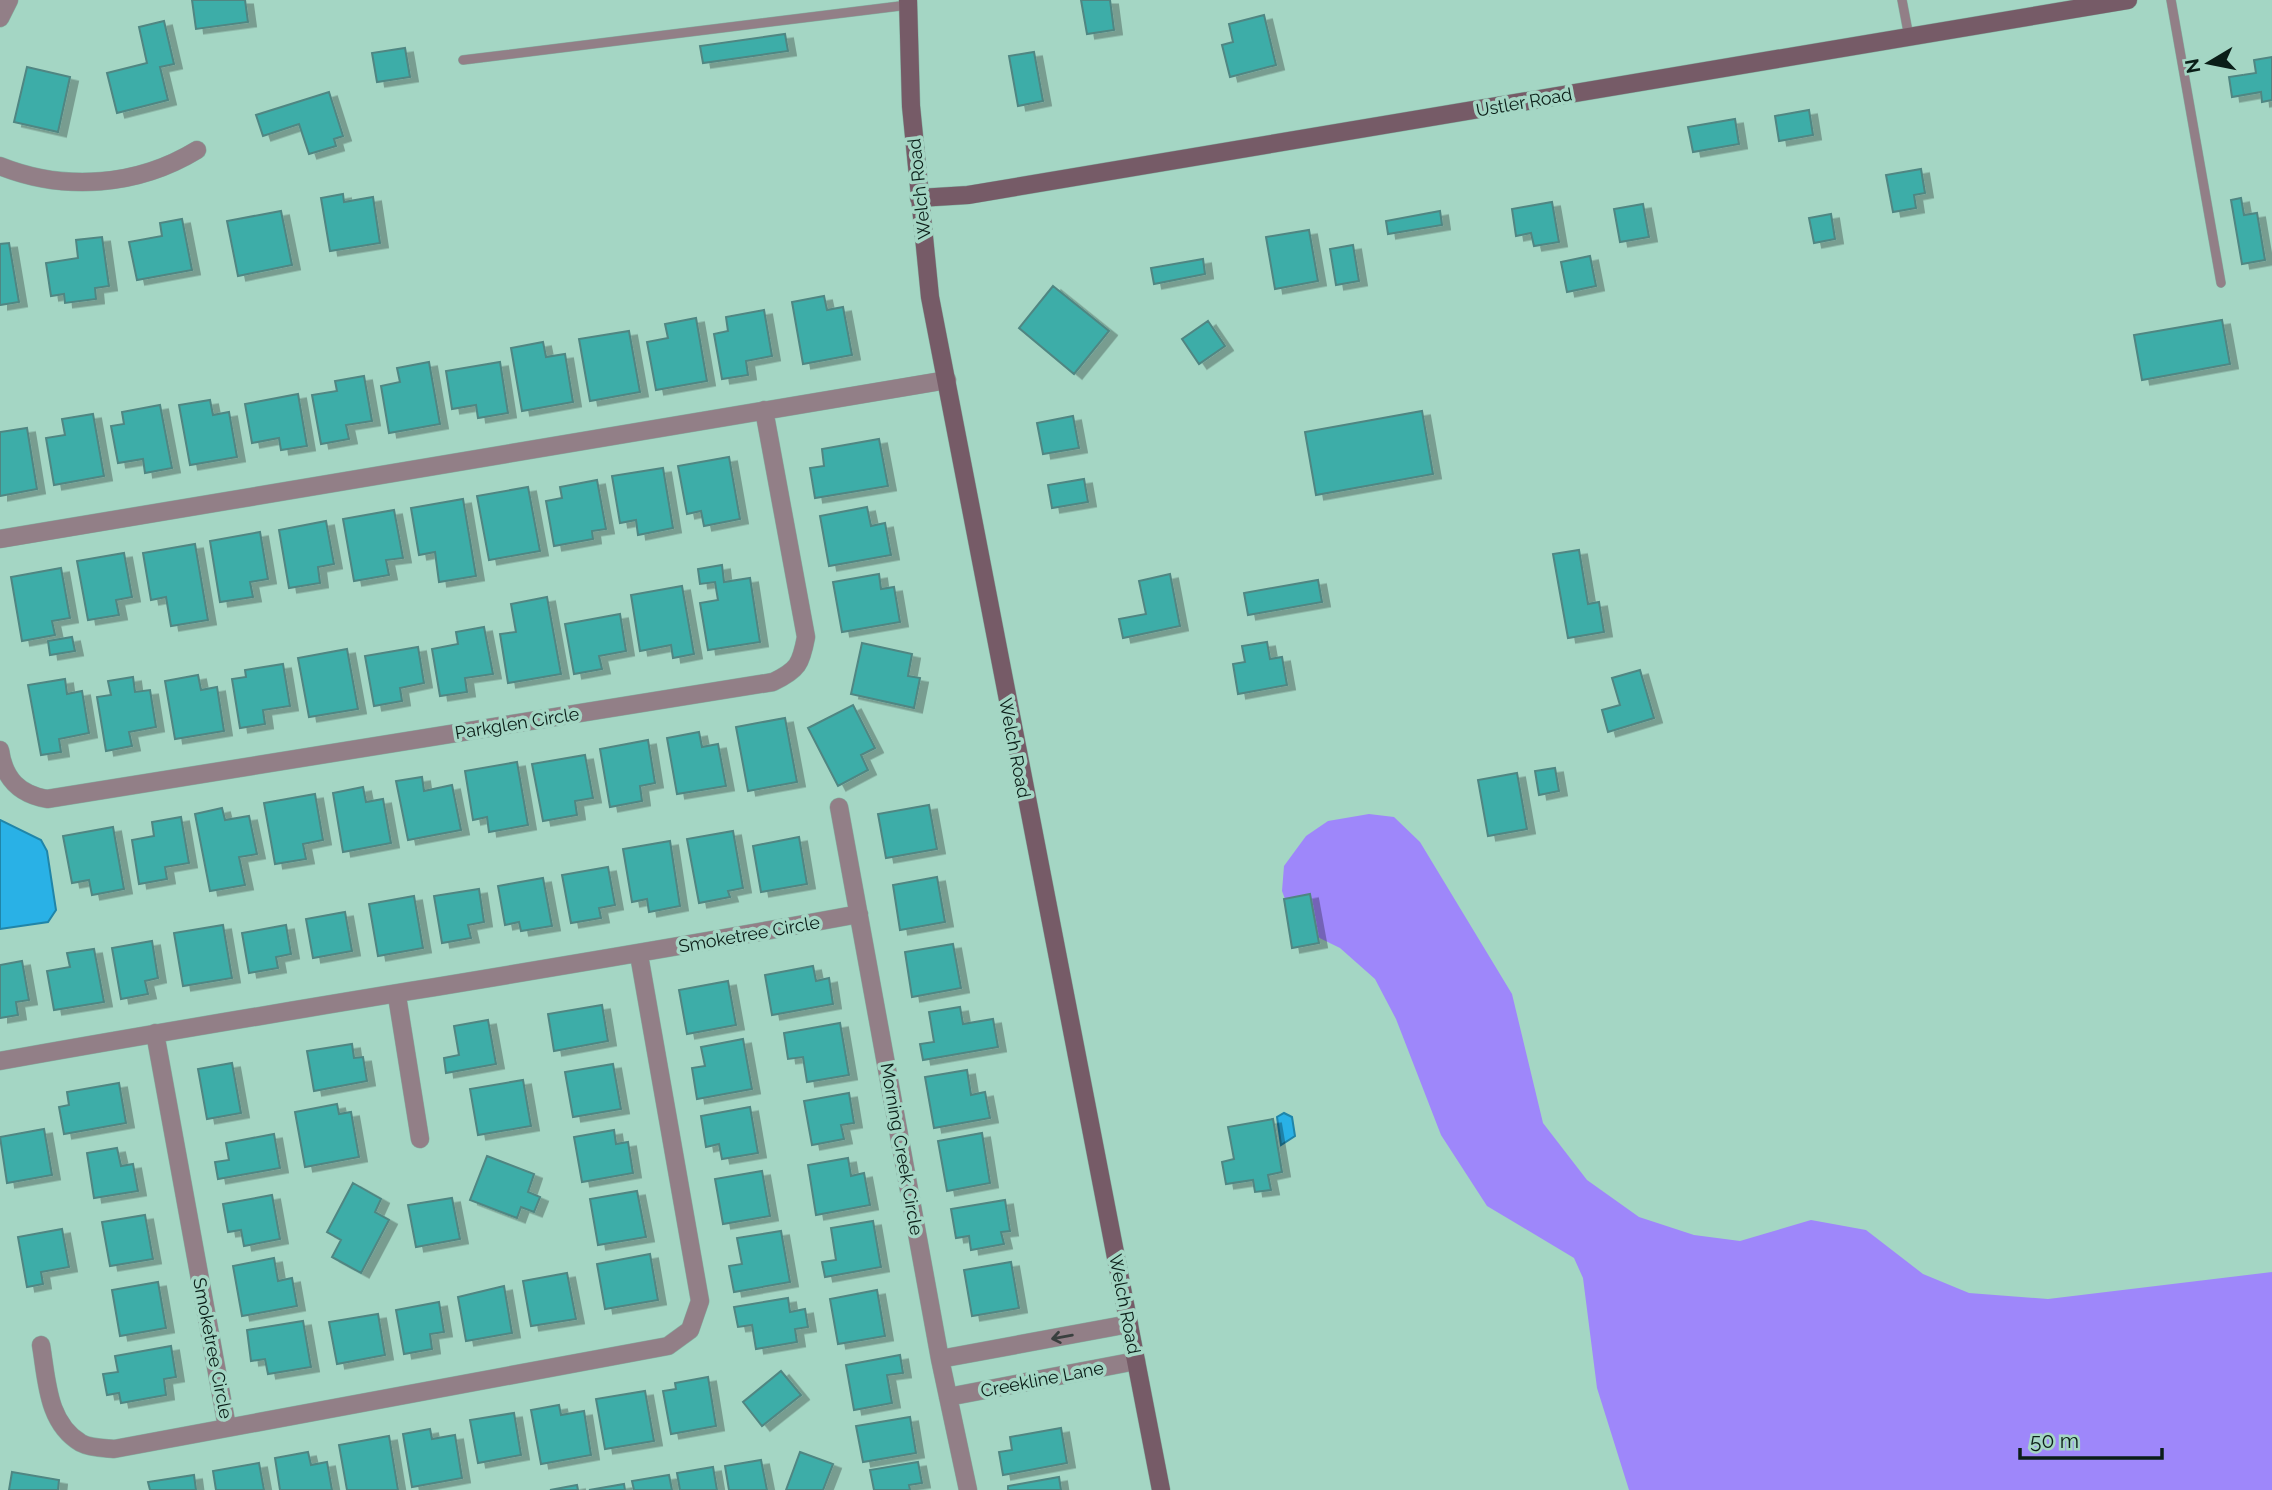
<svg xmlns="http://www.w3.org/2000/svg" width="2272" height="1490" font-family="Raleway,sans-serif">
  <defs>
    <filter id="shadow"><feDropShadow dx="8" dy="4.5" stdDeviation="0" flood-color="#0004"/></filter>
  </defs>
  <rect width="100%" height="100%" fill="#a4d6c4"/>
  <path fill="#9e87fa" d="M1369,814L1394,817L1420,842L1512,994L1543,1123L1587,1180L1639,1217L1694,1235L1740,1241L1811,1220L1866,1230L1923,1274L1969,1293L2048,1299L2272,1272V1490H1629L1597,1388L1583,1278L1574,1258L1487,1206L1441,1135L1396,1019L1375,979L1340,948L1295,926L1282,891L1284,866L1306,836L1328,821Z"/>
  <path fill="#29b1e6" stroke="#2085a8" stroke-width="2" d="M0,820L41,840L47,851L56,910L48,922L0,929Z
    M1284,1113L1292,1117L1295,1136L1281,1145L1277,1117Z"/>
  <path fill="#3dada8" stroke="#508682" stroke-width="2" filter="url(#shadow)" d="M192,0H245L248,22L196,29Z
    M1081,0H1110L1114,30L1087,34Z
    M1264,15L1276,65L1230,77L1222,45L1233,42L1229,24Z
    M164,21L174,64L160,67L168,100L117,113L107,73L147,63L139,27Z
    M785,34L788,51L703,63L700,46Z
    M405,48L410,77L377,82L372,53Z
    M1034,52L1043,101L1018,106L1009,56Z
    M2272,57V100L2262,102L2261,92L2232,97L2229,77L2256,73L2254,60Z
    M27,67L70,77L58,132L14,122Z
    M329,92L343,136L334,139L336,146L309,154L299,124L263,136L256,115Z
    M1809,110L1813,135L1779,141L1775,116Z
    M1735,119L1739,144L1693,152L1688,127Z
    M1921,169L1925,193L1914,195L1916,208L1893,212L1886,175Z
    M343,194L344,202L373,197L380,243L330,251L321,198Z
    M2241,198L2244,215L2257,213L2265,260L2242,264L2231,200Z
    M1552,202L1559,242L1534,246L1531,233L1516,236L1512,209Z
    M1643,204L1649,237L1620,242L1614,209Z
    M281,211L292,265L238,276L227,221Z
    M1440,211L1442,225L1388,234L1386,221Z
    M1831,214L1835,239L1814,243L1809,218Z
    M182,219L192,270L137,280L129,242L162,236L160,223Z
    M1309,230L1318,281L1275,289L1266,237Z
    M102,237L109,286L95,288L96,299L65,303L64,294L51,296L46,263L78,258L76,240Z
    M9,243L19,302L0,305V244Z
    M1353,245L1359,281L1336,285L1330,249Z
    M1590,256L1596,286L1567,292L1561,262Z
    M1203,259L1205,274L1154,284L1151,268Z
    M1053,286L1109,331L1074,374L1019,328Z
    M824,296L827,310L843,307L852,355L803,364L792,302Z
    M764,310L772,356L746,361L748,375L722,379L714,334L728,331L726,317Z
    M696,318L707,381L656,390L647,342L668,338L665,324Z
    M2222,320L2230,364L2142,380L2134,335Z
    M1208,321L1225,346L1199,364L1182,339Z
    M629,331L640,392L590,401L579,339Z
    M543,342L546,357L565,354L573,402L522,411L511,348Z
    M429,362L440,424L389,433L381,386L400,382L397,368Z
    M500,362L508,413L478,418L476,405L452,409L446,371Z
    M364,376L372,421L346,425L349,439L321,444L312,395L337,391L335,381Z
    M298,394L307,446L281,450L279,438L252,443L245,404Z
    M210,400L213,415L229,412L237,457L190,465L179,405Z
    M160,405L172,468L145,473L143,459L118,463L111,426L124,424L122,412Z
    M1422,411L1433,474L1316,495L1305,432Z
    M93,414L104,476L54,485L46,438L65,435L62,419Z
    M1073,416L1079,448L1043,454L1037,423Z
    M27,428L37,489L0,496V432Z
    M879,439L888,486L815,498L810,468L824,466L822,449Z
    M729,457L740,519L704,526L701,511L687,514L678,466Z
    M663,468L673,528L638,535L636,520L620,523L612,476Z
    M1084,479L1088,502L1052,508L1048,485Z
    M597,480L606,529L592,531L593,539L554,546L546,501L562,498L560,487Z
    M528,487L540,551L489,560L477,496Z
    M463,499L476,576L439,582L435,552L419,555L411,508Z
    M867,507L871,526L885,523L891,555L829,566L820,516Z
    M394,510L403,558L386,560L389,575L354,581L343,519Z
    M326,521L334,564L318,567L320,583L289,588L279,530Z
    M260,532L268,579L250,582L253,597L220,602L210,541Z
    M195,544L208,620L171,626L166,597L151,600L143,553Z
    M1579,550L1588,604L1599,602L1604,632L1568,638L1553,554Z
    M124,553L132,597L116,600L119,615L88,620L77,561Z
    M722,565L724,582L750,578L760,642L708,650L700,603L718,600L715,582L700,584L698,569Z
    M61,568L70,618L52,621L55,635L22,641L11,577Z
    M879,574L881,589L894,587L900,622L842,632L833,582Z
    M1170,574L1180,626L1123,638L1119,619L1146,614L1139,581Z
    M1318,580L1322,602L1248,615L1244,593Z
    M682,586L694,654L673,658L671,645L640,651L631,595Z
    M547,597L561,674L508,683L500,634L516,632L511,604Z
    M620,614L626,651L599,656L602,669L574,674L565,624Z
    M484,627L493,674L465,678L467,692L440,696L432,649L458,644L456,632Z
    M72,637L75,651L50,655L48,641Z
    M1267,642L1270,659L1282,657L1287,685L1238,694L1233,664L1245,662L1242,646Z
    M862,643L912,654L908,676L920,678L914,708L851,694Z
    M418,647L424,683L400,688L402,701L374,706L365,656Z
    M347,649L358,709L309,717L298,658Z
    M283,664L290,706L263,710L265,724L240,728L232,679L246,677L245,670Z
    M1640,670L1654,718L1608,732L1602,710L1620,705L1612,678Z
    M198,675L201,690L217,687L224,731L175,739L165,681Z
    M133,677L135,692L150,690L156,727L129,732L132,746L106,751L97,697L111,695L108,681Z
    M65,679L67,694L82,691L89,733L59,739L61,752L41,755L28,685Z
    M853,705L875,748L861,755L868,770L838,786L808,728Z
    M785,718L797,782L748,791L736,727Z
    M699,732L702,747L718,744L726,786L677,794L667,738Z
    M648,740L655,783L640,786L642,801L610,807L600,749Z
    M585,755L593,798L575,801L577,815L543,821L532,764Z
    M517,762L528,825L489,832L487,817L473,820L465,771Z
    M1555,768L1559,791L1539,795L1535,771Z
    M1517,773L1527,829L1488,836L1478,780Z
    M422,777L424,791L452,785L461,830L408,840L396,781Z
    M363,787L366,802L383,799L391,843L343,852L333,793Z
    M315,794L323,840L303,844L306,859L275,864L264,803Z
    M929,805L937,849L886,858L878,814Z
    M222,808L225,820L249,816L257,854L239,857L245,885L210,891L195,814Z
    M181,817L189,863L165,867L167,879L139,884L132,840L154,836L152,822Z
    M113,827L124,889L92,895L89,880L72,883L63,836Z
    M733,831L743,888L728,891L730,897L699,903L687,839Z
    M799,837L807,884L761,892L753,846Z
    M670,841L680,906L649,912L647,899L632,902L623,849Z
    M608,867L615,905L599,908L601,918L571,923L562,875Z
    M937,877L945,922L900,930L893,885Z
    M543,878L552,926L521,931L519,922L505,925L498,886Z
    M479,889L484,922L468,925L471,938L442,943L434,896Z
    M1310,894L1319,943L1292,948L1284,899Z
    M414,896L423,948L378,956L369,904Z
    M345,912L352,951L313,958L306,919Z
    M223,925L232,978L183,986L174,933Z
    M286,925L291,954L276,957L278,968L249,973L242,933Z
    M152,941L158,978L145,981L148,994L121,999L112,948Z
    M953,944L961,988L912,997L905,952Z
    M94,949L104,1002L54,1010L47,971L70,967L67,953Z
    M22,961L29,1000L16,1002L18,1015L0,1018V965Z
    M813,966L816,981L829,978L833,1004L772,1015L765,975Z
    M728,981L736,1025L687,1034L679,990Z
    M602,1005L608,1041L554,1051L548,1014Z
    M960,1007L963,1024L993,1019L998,1047L923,1060L920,1044L934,1042L929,1012Z
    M488,1020L496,1064L446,1073L444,1058L459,1055L454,1026Z
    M840,1023L849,1075L807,1082L803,1057L788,1059L784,1033Z
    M743,1039L752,1089L697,1099L692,1068L705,1066L701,1047Z
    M352,1044L354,1058L363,1057L367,1081L314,1091L307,1051Z
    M232,1063L241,1113L207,1119L198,1069Z
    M613,1064L621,1109L573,1117L565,1072Z
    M967,1070L971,1095L985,1092L990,1118L934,1128L925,1077Z
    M523,1080L531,1126L478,1135L470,1089Z
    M119,1083L126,1123L64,1134L59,1107L69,1105L67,1092Z
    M849,1093L854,1123L841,1125L844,1139L812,1145L804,1101Z
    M337,1104L339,1114L351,1112L359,1157L305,1167L295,1112Z
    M750,1107L758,1153L722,1159L719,1144L706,1147L701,1116Z
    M1273,1119L1282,1172L1268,1175L1271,1190L1255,1192L1253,1180L1226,1184L1222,1162L1234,1159L1228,1127Z
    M44,1129L52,1175L7,1183L0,1137Z
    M614,1130L616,1144L628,1142L633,1173L582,1182L574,1137Z
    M982,1133L990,1183L947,1191L938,1141Z
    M274,1134L280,1168L218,1179L215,1162L229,1160L226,1143Z
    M117,1148L121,1166L133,1164L138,1191L94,1198L87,1153Z
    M487,1156L534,1174L528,1192L540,1197L534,1212L521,1207L517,1218L470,1200Z
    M848,1158L851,1176L864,1173L870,1205L816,1215L808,1165Z
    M762,1171L770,1216L723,1224L715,1179Z
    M353,1183L381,1199L375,1212L389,1220L361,1273L332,1257L341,1240L327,1232Z
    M637,1191L646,1237L598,1245L590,1199Z
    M272,1195L280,1239L244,1246L241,1230L228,1232L223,1204Z
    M452,1198L460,1239L416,1247L408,1205Z
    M1005,1200L1010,1231L1001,1232L1004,1244L971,1250L969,1236L956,1238L951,1209Z
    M145,1215L153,1259L110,1266L102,1222Z
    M873,1221L881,1267L825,1277L822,1262L836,1260L831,1228Z
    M62,1229L69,1267L41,1272L43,1284L27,1287L18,1237Z
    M781,1231L790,1282L734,1292L729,1266L742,1264L737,1238Z
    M650,1254L658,1300L605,1309L597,1264Z
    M274,1258L278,1281L292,1278L297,1306L242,1316L233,1266Z
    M1011,1262L1019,1308L972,1316L964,1270Z
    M567,1273L576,1319L531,1326L523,1281Z
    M158,1282L166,1328L120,1336L112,1290Z
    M504,1286L512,1333L466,1341L458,1297Z
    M877,1290L885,1336L838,1344L830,1299Z
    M788,1298L790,1312L805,1309L808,1327L795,1329L797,1342L756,1349L752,1325L738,1327L734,1307Z
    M439,1302L444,1332L430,1334L432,1349L404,1354L396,1310Z
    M378,1314L385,1355L337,1364L329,1322Z
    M303,1321L311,1367L268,1374L265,1359L251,1361L247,1330Z
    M171,1346L176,1377L164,1379L166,1395L121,1403L119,1393L107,1395L103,1374L118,1372L115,1356Z
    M900,1355L903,1373L887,1375L892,1403L854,1410L846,1365Z
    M781,1371L801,1395L762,1426L743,1402Z
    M708,1377L716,1426L671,1434L663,1391L676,1389L675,1383Z
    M645,1391L654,1441L605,1449L596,1399Z
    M559,1405L561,1415L584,1411L591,1455L541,1464L531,1410Z
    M514,1413L521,1455L478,1463L470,1420Z
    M910,1417L916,1453L863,1462L856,1426Z
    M1061,1428L1067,1463L1003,1475L999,1452L1012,1450L1010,1437Z
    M430,1429L432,1439L455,1435L462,1478L412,1487L403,1434Z
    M389,1436L398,1490H347L339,1445Z
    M308,1452L311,1465L327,1462L332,1490H280L275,1458Z
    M800,1452L833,1464L823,1490H786Z
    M761,1460L767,1490H729L725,1466Z
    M918,1462L922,1483L909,1485L910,1490H874L870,1470Z
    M259,1463L264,1490H216L213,1471Z
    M713,1467L717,1490H680L677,1473Z
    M12,1472L59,1480L58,1490H9Z
    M194,1475L196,1490H150L148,1482Z
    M669,1475L672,1490H634L632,1481Z
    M1059,1477L1061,1490H1008V1486Z
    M624,1484L625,1490H589Z
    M577,1485L578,1490H550Z"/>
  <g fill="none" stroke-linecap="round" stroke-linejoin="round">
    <g stroke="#85b1a2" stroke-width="10">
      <path id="lane" d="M1902,0L1909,37
        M2171,0L2221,283
        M463,60L908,5"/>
    </g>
    <g stroke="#85b1a2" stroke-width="19">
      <path id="street" d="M0,18L9,0
        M0,166C65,192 138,186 197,150
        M0,539L947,380
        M0,750C4,779 19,794 47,799L773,682C798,670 801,664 806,637L764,410
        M839,807L940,1359L968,1490
        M397,996L420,1139
        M155,1033L227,1427
        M0,1061C286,1009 573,967 859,914
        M41,1345C47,1380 47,1423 81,1443C90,1448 104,1448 114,1449L668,1346L690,1330L700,1301L639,955
        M940,1359L1129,1324
        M948,1397L1136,1361"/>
    </g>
    <g stroke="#85b1a2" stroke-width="19">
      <path id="secondary" d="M908,0L911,106L930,297L1161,1490
        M919,198L968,195L2128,0"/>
    </g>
    <use href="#lane" stroke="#927f87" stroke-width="9"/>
    <use href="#street" stroke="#927f87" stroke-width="18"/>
    <use href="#secondary" stroke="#765b67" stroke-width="18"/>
  </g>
  <defs><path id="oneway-shaft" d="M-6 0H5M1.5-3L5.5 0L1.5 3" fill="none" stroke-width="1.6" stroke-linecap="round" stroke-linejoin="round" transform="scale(1.75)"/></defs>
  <use stroke="#3a403f" href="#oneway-shaft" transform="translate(1062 1337) rotate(170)"/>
  <g text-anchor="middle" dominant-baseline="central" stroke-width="7" stroke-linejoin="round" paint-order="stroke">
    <g font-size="18" fill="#0b1e18" stroke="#a4d6c4">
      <text transform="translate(1524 102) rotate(-10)">Ustler Road</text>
      <text transform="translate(919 189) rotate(-96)">Welch Road</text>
      <text transform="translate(517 723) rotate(-9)">Parkglen Circle</text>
      <text transform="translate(1015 748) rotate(79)">Welch Road</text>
      <text transform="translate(749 934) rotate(-10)">Smoketree Circle</text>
      <text transform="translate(902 1149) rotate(80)">Morning Creek Circle</text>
      <text transform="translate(1125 1304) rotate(79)">Welch Road</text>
      <text transform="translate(213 1348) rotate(79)">Smoketree Circle</text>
      <text transform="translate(1042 1379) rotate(-11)">Creekline Lane</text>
    </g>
  </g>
  <g transform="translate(2209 63) rotate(260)" stroke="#a4d6c4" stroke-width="5" paint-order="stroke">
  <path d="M0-5L12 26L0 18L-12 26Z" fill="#0b1e18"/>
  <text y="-10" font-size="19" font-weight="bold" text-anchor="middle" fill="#0b1e18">N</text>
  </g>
  <path d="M2020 1448v10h142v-10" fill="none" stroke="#0b1e18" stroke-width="3.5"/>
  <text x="2030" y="1448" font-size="21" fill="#0b1e18" stroke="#a4d6c4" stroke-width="5" paint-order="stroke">50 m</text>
</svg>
